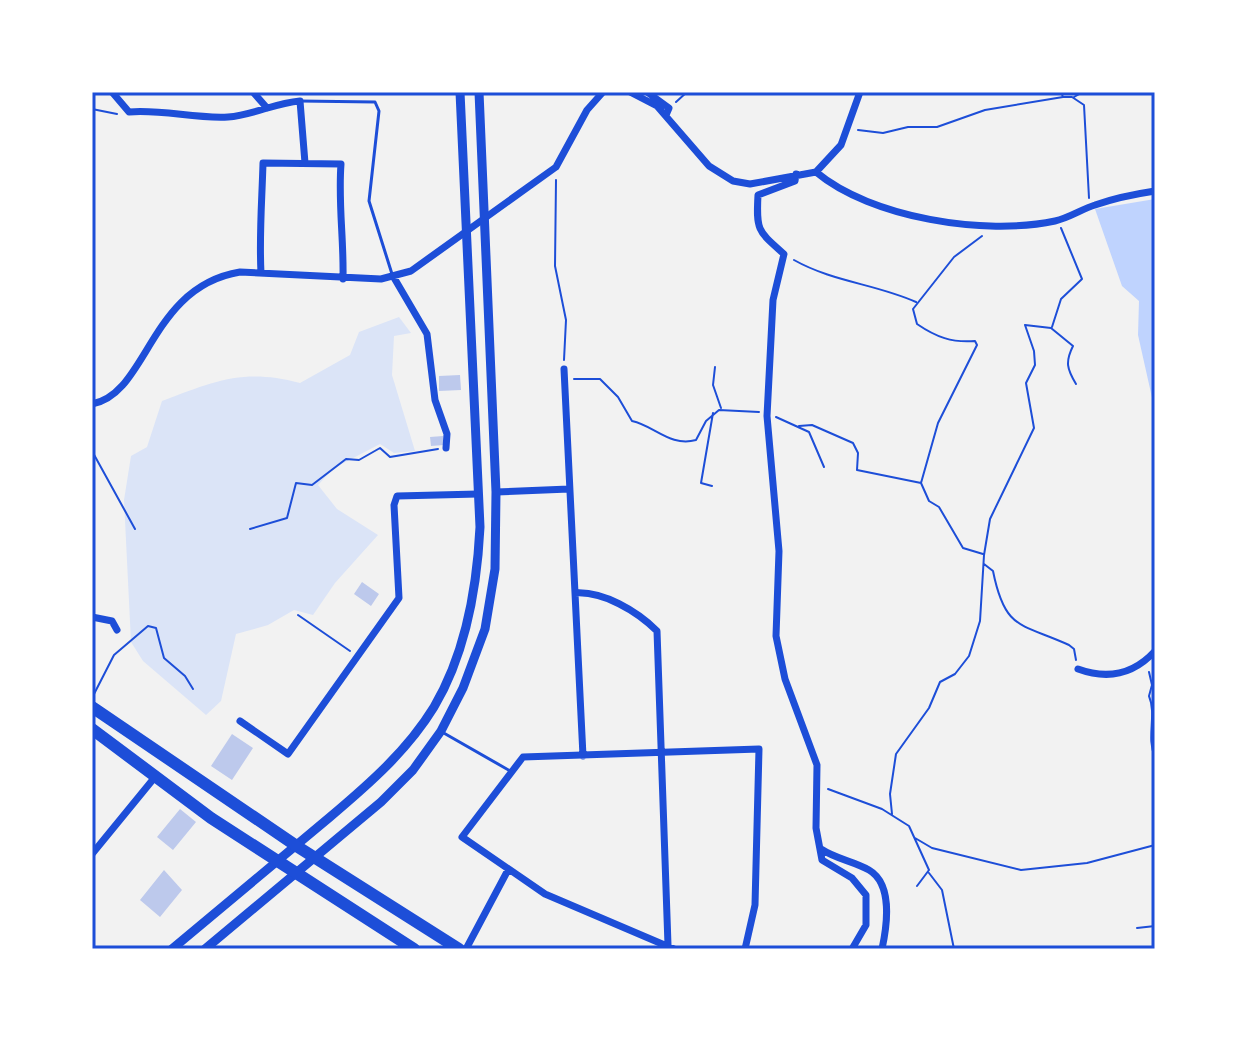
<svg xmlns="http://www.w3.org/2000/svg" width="1247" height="1041" font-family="'Roboto Condensed',sans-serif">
  <rect width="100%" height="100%" fill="#f2f2f2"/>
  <path fill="#dbe4f7" d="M399,317L411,333L394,336L392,375L415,451L394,453L380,444L334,468L318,485L337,509L378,535L335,583L313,615L294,610L268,625L236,634L221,701L206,715L143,661L131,642L124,500L131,456L147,447L162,401C215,381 244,368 300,383L350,355L359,332Z"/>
  <path fill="#bfd3fe" d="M1155,199V411L1138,335L1139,301L1122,286L1095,209Z"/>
  <path fill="#bdc9ec" d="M460,375L461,390L439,391V376Z
    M443,436L444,445L431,446L430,437Z
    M362,582L379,594L371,606L354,594Z
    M232,734L253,748L232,780L211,766Z
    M180,809L196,822L173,850L157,837Z
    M164,870L182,890L160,917L140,900Z"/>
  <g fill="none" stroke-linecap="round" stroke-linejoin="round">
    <path stroke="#1d4ed8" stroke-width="2" d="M1061,92L1063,97H1072L1084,105L1089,198
      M1074,97L1083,92
      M676,102L687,92
      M92,109L117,114
      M858,130L883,133L908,127H937L985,110L1063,97
      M556,180L555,266L566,320L564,360
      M794,260C833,282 876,284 916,302
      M1052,327L1061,299L1082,279L1061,228
      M715,367L713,385L721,408
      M574,379H600L618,397L632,421C655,426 670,447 696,440L706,421L719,410L759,412
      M776,417L809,432L824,467
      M799,426L812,425L853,443L858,453L857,470L921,483L929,501L939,507L963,548L983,554
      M92,451L135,529
      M921,483L938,423L977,345L975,341C952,343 936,337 917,324L913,309L954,257L982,236
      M712,486L701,483L713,413
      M250,529L287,518L296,483L312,485L346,459L359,460L380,448L390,457L438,449
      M984,564L993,571C1005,631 1021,623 1069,645L1074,649L1076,660
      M298,615L350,651
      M1149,672L1152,685L1149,696C1157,715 1146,738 1155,757
      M93,696L114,655L148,626L156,628L164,658L185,676L193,689
      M828,789L882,809L909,826L929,870L917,886
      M892,814L890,794L896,754L929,708L940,682L955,674L969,656L980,621L984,555L990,519L1034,428L1026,383L1035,365L1034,351L1025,325L1051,328L1073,346C1065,362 1067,369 1076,384
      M915,838L932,848L1021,870L1087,863L1155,845
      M929,873L942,890L954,949
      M1137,928L1155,926"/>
    <path stroke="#1d4ed8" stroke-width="3" d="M300,101L375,102L379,111L369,201L392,274
      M442,732L512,772"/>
    <path stroke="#1d4ed8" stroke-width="7" d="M112,92L129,112C162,109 195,119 228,117C253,115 275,103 300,101L305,163
      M253,92L267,108
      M630,92L657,106L709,166L733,181L750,184L816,172L841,145L860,92
      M647,92L669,108L666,115
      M816,172C871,218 985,236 1055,221C1069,218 1082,209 1095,205C1115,198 1135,194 1155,191
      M796,174L795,181L758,195C756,231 758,231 784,254L773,300L767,416L779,551L776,636L785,679L817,765L816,828L822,860L852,878L866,895V925L852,949
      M261,273C259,236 262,200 263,163L341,164C338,203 344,240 343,279
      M393,276L427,334L435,400L447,434L446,448
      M564,369L583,756
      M92,404C148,394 149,287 240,272L381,279L411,271L556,167L587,110L603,92
      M496,492L569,489
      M575,593C603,591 637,611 657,631L668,945
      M92,617L112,621L117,630
      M1078,669C1108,680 1134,674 1155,651
      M240,721L288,754L399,598L394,505L397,496L478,494
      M821,849C836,859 853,861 869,870C893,884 887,926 882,949
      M92,854L155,777
      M466,949L508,870
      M674,949L545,894L462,837L523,757L759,749L755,905L745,949"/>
    <path stroke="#1d4ed8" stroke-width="9" d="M172,949C225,905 278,861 330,817C369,784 407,751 434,707C466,653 477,588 480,527L460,92
      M205,949L381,802L413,770L441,731L463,688L485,629L495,569L496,492L479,92"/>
    <path stroke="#1d4ed8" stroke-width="12" d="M92,707L298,847L459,949
      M92,729L211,818L414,949"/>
  </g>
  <rect width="1247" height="1041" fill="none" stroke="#ffffff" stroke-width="188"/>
  <rect x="94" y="94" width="1059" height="853" fill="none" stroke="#1d4ed8" stroke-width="3"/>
</svg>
